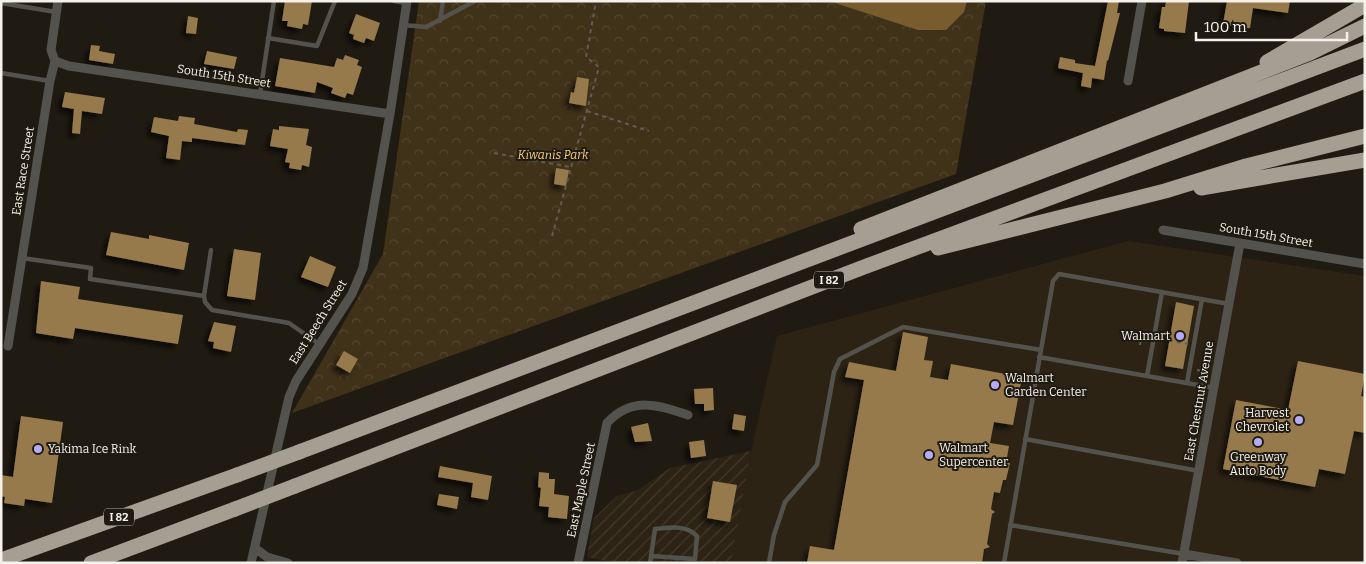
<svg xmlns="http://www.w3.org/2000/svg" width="1366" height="564" font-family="Bitter,serif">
  <defs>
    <pattern id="industrial-furrows" width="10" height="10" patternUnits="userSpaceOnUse" patternTransform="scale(1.25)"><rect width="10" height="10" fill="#2c2315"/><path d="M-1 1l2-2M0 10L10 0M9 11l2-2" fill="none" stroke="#41392c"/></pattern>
    <pattern id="park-crowns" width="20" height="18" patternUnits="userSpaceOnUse" patternTransform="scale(1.25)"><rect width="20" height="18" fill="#403119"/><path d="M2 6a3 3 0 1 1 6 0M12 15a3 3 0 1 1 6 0" fill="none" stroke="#53452f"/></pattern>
    <filter id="shadow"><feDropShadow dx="-4.5" dy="4.5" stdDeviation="2.5" flood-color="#0009"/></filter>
  </defs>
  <rect width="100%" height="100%" fill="#201b12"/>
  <path fill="#2c2315" d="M1128,241L1365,276V563H731L751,451L777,336Z"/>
  <path fill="url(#industrial-furrows)" d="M751,451L731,563H616L587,557L594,518L617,496L638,490L670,468Z"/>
  <path fill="url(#park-crowns)" d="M419,1H986L956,174L292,413L383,254Z"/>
  <path fill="#785c2e" d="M803,1H967L964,12L946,30H918L832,2Z"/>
  <path fill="#977a4b" filter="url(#shadow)" d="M285,1H312L308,25L303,24L302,29L287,26L288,21H282Z
    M1108,1H1119L1117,13H1120L1108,61L1107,60L1104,80L1092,78L1091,88L1081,86L1083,73L1058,68L1060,57L1075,60V63L1095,66Z
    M1166,1H1189L1185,33L1164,31V29L1159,28L1162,7H1165Z
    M1227,1H1290L1288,13L1253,8L1250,28L1244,29L1223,24Z
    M356,14L380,23L374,41L366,38L364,43L353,39L354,35L349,33Z
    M188,16L198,18L196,34L186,33Z
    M91,45L100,46L99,51L115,54L113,64L89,60Z
    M207,51L237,57L234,69L204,64Z
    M345,55L359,60L357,65L362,67L353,95L347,93L345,98L331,93L333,88L317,82L315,93L275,86L280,58L334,67L337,58L343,60Z
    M577,77L589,79L586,106L569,103L571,92L574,93Z
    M65,92L105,98L102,114L82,111L80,134L72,133L74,109L62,107Z
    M179,116L195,118L194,124L237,132L238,129L248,130L245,145L192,138V142L182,141L180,160L166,158L169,136L151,132L154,117L178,121Z
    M279,126L309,129L306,145L312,147L309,167L302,165L301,170L289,168L290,163L285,162L288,149L270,146L273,129L279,130Z
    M556,168L569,170L566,186L554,184Z
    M111,232L149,239V235L189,243L184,270L106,255Z
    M234,249L261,253L255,300L227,296Z
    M310,256L336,267L328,287L301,277Z
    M41,281L80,287L78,299L183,315L178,344L75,328L73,339L36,333Z
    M1176,302L1194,306L1183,369L1165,366Z
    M214,322L236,326L231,352L213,348L214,342L208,341Z
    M903,332L928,337L924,360L933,361L930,377L948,380L951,364L1022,377L1013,425L994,422L990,443L1009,446L1006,463H1010L1006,480H1003L1000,493L994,492L991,509L995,512L992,514L987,544L990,547L984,549L982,563H807L810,546L834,550L864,380L845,377L849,362L896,371Z
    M344,351L358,359L350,373L336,365Z
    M1298,361L1365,374L1361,396L1365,397V433L1354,431L1345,474L1319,469L1315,487L1223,469L1236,400L1288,410Z
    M713,388L714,410L704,411V404H695L694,389Z
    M734,414L746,416L744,431L732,429Z
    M21,416L63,422L52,503L25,499L24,506L4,503L5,497L1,496V475L13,477Z
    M648,423L652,441L635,442L631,427Z
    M704,440L706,456L691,458L689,442Z
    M440,466L492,476L488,500L471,497L473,483L438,477Z
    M539,472L549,473V479H555L554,494L569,496L567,519L548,517L549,507L539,506L541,488L538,487Z
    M713,481L737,485L730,522L707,518Z
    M439,494L459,497L457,509L437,505Z"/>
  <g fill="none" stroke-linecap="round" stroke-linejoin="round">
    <path stroke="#615d55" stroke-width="2" stroke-dasharray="4 4" stroke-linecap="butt" d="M587,111L649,131
      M494,153L570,167
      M552,236L599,67L586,57L596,1
      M1161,339L1188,344
      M1140,345L1142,333L1147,334
      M1197,370L1208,372"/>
    <path stroke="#54524d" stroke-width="4.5" d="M394,1L406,3
      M1,3L56,12
      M440,21L443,1
      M403,25L426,27L475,1
      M268,38L317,46L335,1
      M1,73L50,81
      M260,94L274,1
      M22,258L91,268L90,279L204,296L211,250
      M204,296L205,302L212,310L289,323L319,344
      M1039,357L1215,388
      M1147,376L1162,292
      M1187,383L1202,299
      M1025,439L1199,471
      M1010,525L1184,554
      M650,563L655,529C669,527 687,525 697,536L695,559L651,556
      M769,563L774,535L785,502L817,465L834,372L840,359L903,327L1041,350
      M1004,563L1053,281L1059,274L1229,304"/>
    <path stroke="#54524d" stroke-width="9" d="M55,61L69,66L390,114
      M1128,81L1142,1
      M1163,230L1365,264
      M8,346L50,81L55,61L51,50L58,1
      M255,548L267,557L288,563
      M1184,554L1237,563
      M251,563L289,397L296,381L352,294L363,268L390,114L407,1
      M578,563L607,423C632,396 659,405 688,415
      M1182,563L1240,243"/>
    <path stroke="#a59e93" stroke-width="15" d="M1267,62L1365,5
      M1201,188L1365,160
      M861,229L1310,53L1365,26
      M938,248L1165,191L1246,166L1365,136
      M299,452L1365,49
      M295,486L864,267L1365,81
      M1,560L237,475
      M91,563L235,509"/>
    <path stroke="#a59e93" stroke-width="15" d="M237,475L299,452
      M235,509L295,486"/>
  </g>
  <g fill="#b5acf8" stroke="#201b12" stroke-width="2">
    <circle cx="1180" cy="336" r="5"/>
    <circle cx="995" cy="385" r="5"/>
    <circle cx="1299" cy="420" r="5"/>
    <circle cx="1258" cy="442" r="5"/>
    <circle cx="38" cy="449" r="5"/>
    <circle cx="929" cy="455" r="5"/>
  </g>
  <g text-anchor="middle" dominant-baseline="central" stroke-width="4" stroke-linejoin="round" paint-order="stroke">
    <g fill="#201b12" stroke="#b5b2ab" stroke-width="1">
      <rect x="814" y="271.5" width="30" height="17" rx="4"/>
      <rect x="104" y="508.5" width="30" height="17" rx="4"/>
    </g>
    <g font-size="11" font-weight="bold" fill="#f5f2ec">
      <text x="829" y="280">I 82</text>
      <text x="119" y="517">I 82</text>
    </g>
    <g font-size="12" fill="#f5f2ec" stroke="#201b12">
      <text transform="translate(224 76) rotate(9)">South 15th Street</text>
      <text transform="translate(23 171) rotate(-81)">East Race Street</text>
      <text transform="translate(1266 235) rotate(10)">South 15th Street</text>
      <text transform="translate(318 322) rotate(-58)">East Beech Street</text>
      <text transform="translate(1199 401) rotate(-80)">East Chestnut Avenue</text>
      <text transform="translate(581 490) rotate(-78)">East Maple Street</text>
    </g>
    <g font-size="12" font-style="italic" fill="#f6ca82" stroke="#201b12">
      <text x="553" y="155">Kiwanis Park</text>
    </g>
    <g font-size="12" fill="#f5f2ec" stroke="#201b12" text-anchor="start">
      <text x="1170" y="336" text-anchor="end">Walmart</text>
      <text x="1005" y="378">Walmart<tspan x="1005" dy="14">Garden Center</tspan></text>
      <text x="1289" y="413" text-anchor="end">Harvest<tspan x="1289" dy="14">Chevrolet</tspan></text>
      <text x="939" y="448">Walmart<tspan x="939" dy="14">Supercenter</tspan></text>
      <text x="48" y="449">Yakima Ice Rink</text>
      <text x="1258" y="457" text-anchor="middle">Greenway<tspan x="1258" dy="14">Auto Body</tspan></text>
    </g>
  </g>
  <rect width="1366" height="564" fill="none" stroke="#f5f2ec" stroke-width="5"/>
  <path d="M1196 32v8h151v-8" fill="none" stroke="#f5f2ec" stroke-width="2.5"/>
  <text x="1204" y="32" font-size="15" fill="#f5f2ec" stroke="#201b12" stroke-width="4" paint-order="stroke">100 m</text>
</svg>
